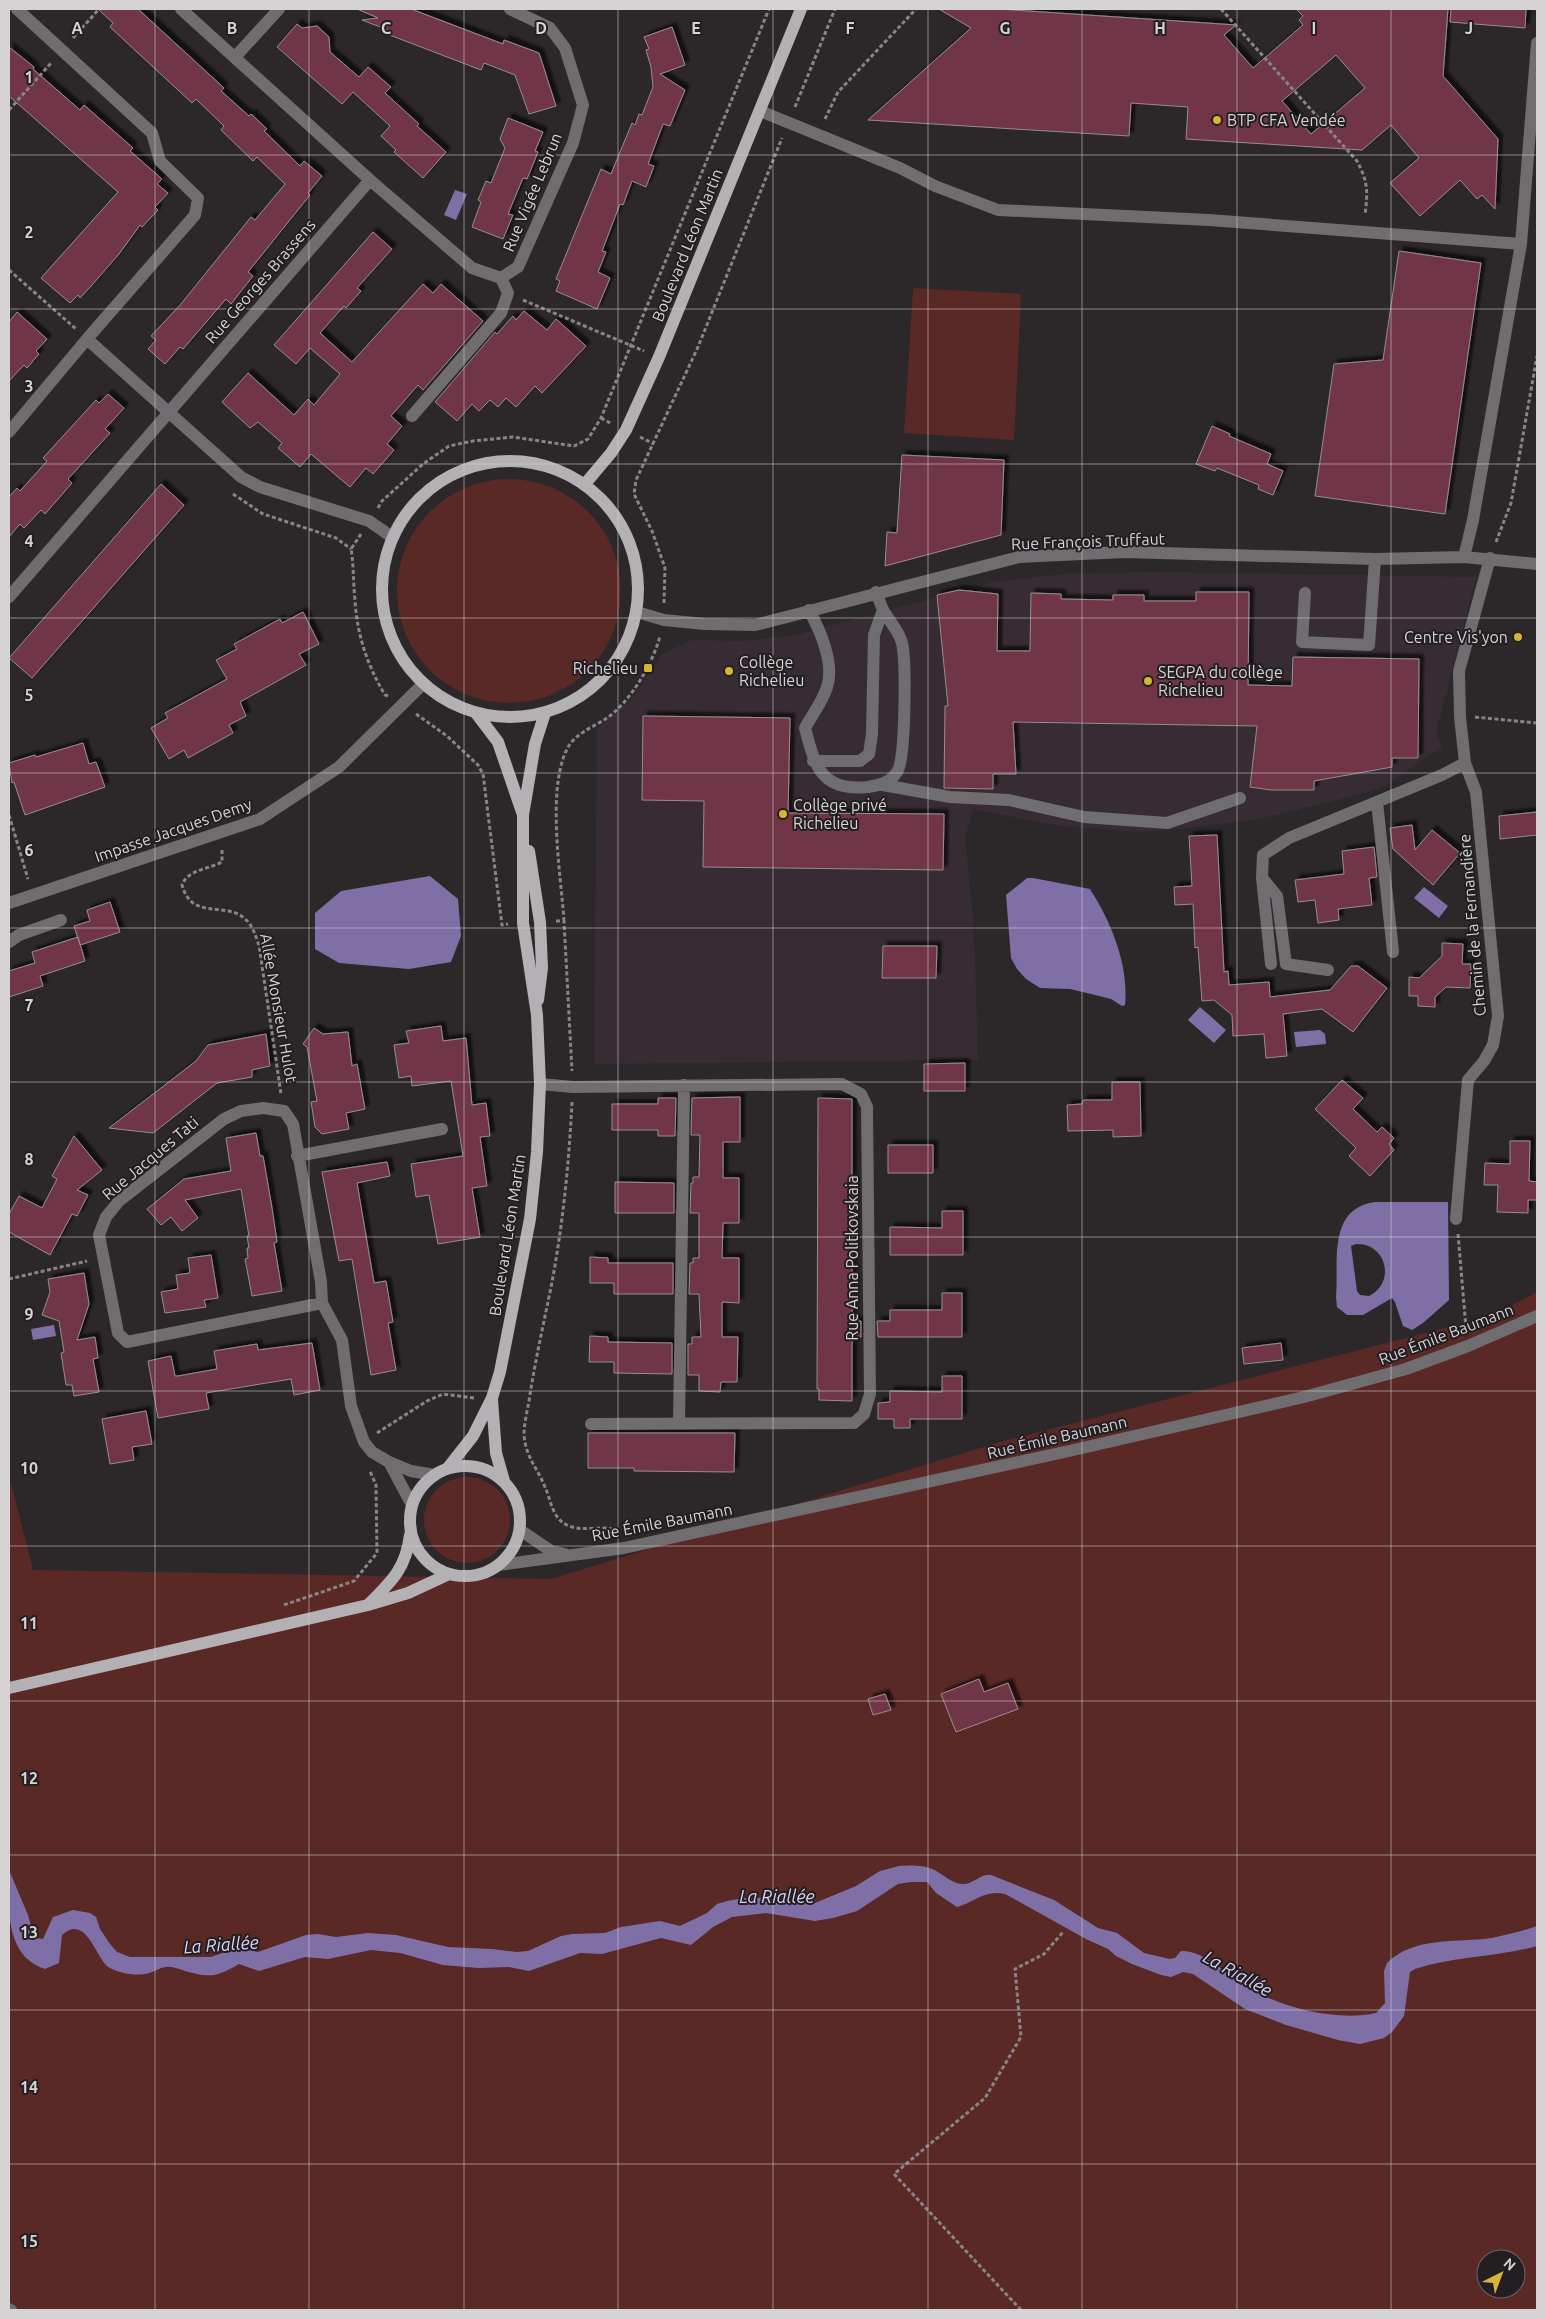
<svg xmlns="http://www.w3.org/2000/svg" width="1546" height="2319" font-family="Ubuntu,sans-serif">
  <defs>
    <filter id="shadow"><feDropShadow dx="4.5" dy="-4.5" stdDeviation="1" flood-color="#0009"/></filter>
  </defs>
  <rect width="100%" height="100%" fill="#2c282a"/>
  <path fill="#372c33" d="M1154,572L1476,577L1436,734L1442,747L1385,786L1368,792L1259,819L1171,830L1141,832L1060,826L973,809L965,837L974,927L978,1060L594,1064L597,729L633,697L662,654L692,640L743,641L797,635L993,582L1064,574Z"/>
  <path fill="#5a2926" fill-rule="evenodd" d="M913,288L1021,294L1014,440L904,433Z
    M397 591a112 112 0 1 1 224 0a112 112 0 1 1-224 0Z
    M1537,1292V2310H9V1476L33,1570L551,1579L1000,1442L1492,1316ZM1486,2259H1516V2289H1486Z
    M424 1520a43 43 0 1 1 86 0a43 43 0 1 1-86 0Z"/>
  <path fill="#7e70a7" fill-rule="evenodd" d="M455,190L467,194L456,220L444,215Z
    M430,876L458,899L461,936L451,962L409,969L339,963L315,949V913L341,891Z
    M1027,878H1033L1090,889C1111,922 1129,965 1125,1005L1122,1006L1111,999L1091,994L1070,989L1040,988L1026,979L1017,969L1011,958L1006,895Z
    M1424,887L1448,906L1439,918L1414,898Z
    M1200,1007L1226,1030L1214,1043L1188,1020Z
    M1320,1030L1325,1034L1326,1044L1296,1047L1294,1032Z
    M1375,1202H1448L1449,1300L1423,1323L1412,1330L1403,1326L1395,1302L1392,1298L1363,1315H1347L1337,1307L1336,1297C1339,1261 1327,1209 1375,1202ZM1356,1244C1387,1243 1396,1283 1369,1296L1360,1295L1357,1291L1351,1246Z
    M54,1325L56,1336L33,1340L31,1329Z
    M899,1866C912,1865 927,1865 938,1872C946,1877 952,1883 962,1884C974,1885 980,1873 991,1875L1054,1900L1098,1928L1117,1933L1144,1953L1170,1959L1175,1958L1181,1951C1203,1950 1226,1974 1244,1985C1278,2007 1335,2022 1376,2013L1385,2003L1384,1971L1387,1963C1414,1936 1457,1943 1492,1938C1507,1935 1523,1931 1537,1926V1946C1497,1957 1455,1956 1415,1969L1410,1972L1404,2016L1392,2032L1384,2038L1360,2044L1338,2040L1286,2025L1245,2009L1193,1974L1183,1972L1171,1977L1161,1975L1132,1964L1116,1956L1108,1949L1086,1939L1005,1894C986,1889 974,1902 957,1907L936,1893L927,1882H910L898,1884L857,1911L833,1918L815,1921L766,1913L732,1917L713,1927L691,1945L661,1938L602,1954L580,1953L529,1971L509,1967L479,1968L443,1965L400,1953L371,1950L328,1959L305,1957L259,1971L239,1964C217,1977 210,1978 185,1971C179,1969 172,1966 166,1967C161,1967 156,1971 152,1972C139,1977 122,1974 110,1968C96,1961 87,1912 62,1935L59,1963L45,1969C3,1955 9,1905 9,1870L28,1915L34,1938L43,1939L53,1917L73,1910L90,1913L96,1917L100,1929L110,1944L117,1952L130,1957H211L237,1948L258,1952L306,1935L318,1934L336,1937L368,1933L396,1935L448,1947L492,1949L517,1952L528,1951L561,1936L572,1934L605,1933L621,1927L660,1921L680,1926L707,1913L717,1904L727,1901L751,1897L815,1903L856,1886L880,1871Z"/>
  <path fill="#6f3546" stroke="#958e8f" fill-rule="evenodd" filter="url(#shadow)" d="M98,9H138L224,88L221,91L249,116L251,114L267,129L264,131L300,166L304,161L322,176L308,193L310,195L248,272L253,276L231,304L226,299L183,349L180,347L165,364L148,349L156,340L151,336L181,304L251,217L255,220L285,184L257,157L253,161L221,130L224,126L196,99L192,103L110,27L113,23Z
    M357,9H411L503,44L504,40L539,53L556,106L529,114L515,75L484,63L481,70L387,34L388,30L362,20L378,18Z
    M939,9H998L1236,25L1224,35L1253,68L1303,25L1299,20L1303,16L1296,9H1448L1443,76L1498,139L1495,209L1482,195L1477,199L1460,180L1420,216L1390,183L1419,158L1391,125L1362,150L1186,139L1188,107L1131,103L1129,136L868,120L971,28ZM1336,55L1365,88L1311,134L1282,101Z
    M1451,9H1526L1525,28L1450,22Z
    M297,24L302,28L317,26L329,37L330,52L359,77L368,67L391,87L385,93L419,124L417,126L446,152L423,178L394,152L396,150L381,136L390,126L353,92L342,104L277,47Z
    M672,27L685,65L660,74L685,90L670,126L663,124L648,164L654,166L646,187L632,181L623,205L620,204L602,251L606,252L598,272L610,278L597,309L556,291L560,281L556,279L601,169L611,174L632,123L635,125L639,114L642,115L653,87L651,67L646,50L649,49L644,37Z
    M9,47L34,67L33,69L80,110L84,105L133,148L130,151L162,179L157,184L168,193L155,207L158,210L142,227L140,225L119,254L92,285L80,298L78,295L70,303L41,278L118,192L9,96Z
    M508,118L543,132L535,151L538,152L527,179L523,178L508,214L513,215L503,239L472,227L481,202L478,200L486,181L491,183L505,148L500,139Z
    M373,232L392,249L357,288L361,291L346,308L344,306L320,333L352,362L423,284L433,293L441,284L483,321L423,390L418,385L391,416L402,426L387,444L394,450L373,474L366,468L350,487L311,454L300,467L278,448L282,443L258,422L250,428L222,402L248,373L294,415L308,399L314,405L340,374L310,348L296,364L274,345Z
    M1399,251L1481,263L1445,514L1315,496L1334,364L1383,360Z
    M524,311L547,330L556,319L586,346L542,393L535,386L516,407L506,398L498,407L490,400L479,411L472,404L457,421L435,402L495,332L497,334L513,316L516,320Z
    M17,312L47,339L36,351L39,354L27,368L24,365L9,381V322Z
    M108,394L124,408L105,429L110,433L68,479L72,483L45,514L41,510L24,528L20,524L9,537V497L17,488L20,491L47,461L43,458L96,400L99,403Z
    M1212,426L1230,434L1229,436L1271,454L1267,464L1283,471L1273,495L1258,489L1259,485L1217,468L1215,471L1196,464Z
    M902,455L1004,460L1001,535L885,566L887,532L897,533Z
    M161,484L184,505L32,678L9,658Z
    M959,590L998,594L997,651H1030L1031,593L1061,594V599L1113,600V595H1144V601H1196V592H1249L1248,685L1292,686L1293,657L1419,659L1418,758H1392V767L1314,781V790H1271L1250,787L1257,726L1013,722L1016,774H993V789L944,788L945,706H948L937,595Z
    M303,612L319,644L299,654L306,665L240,702L246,716L229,725L233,733L188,758L184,750L169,759L151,728L168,718L165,713L227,679L216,660L237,649L234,644L280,619L282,623Z
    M643,716L790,718L788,813L944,814L943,870L703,867L704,801L642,800Z
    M83,743L89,764L96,762L105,787L25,815L14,782L12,783L9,763L35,755L36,757Z
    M1537,812V835L1500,839L1499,816Z
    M1412,825L1415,850L1432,830L1460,853L1433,885L1393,849L1390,828Z
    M1217,835L1224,972L1228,971L1229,985L1269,982L1270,997L1330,990L1351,966H1358L1387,988L1353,1032L1322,1009L1283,1014L1287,1056L1266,1058L1264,1034L1233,1036L1232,1015L1214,1000L1202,1001L1198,947L1195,948L1193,904L1175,905L1174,887L1192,886L1189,836Z
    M1374,847L1377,877L1369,878L1372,905L1338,909L1339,920L1318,923L1315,900L1298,902L1295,880L1344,874L1342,851Z
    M110,902L120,932L80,945L74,926L90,921L87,910Z
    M78,937L85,961L40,976L43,986L9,997V971L35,963L32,952Z
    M1442,943L1463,944L1462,964H1471L1470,988L1446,987L1435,997V1007L1418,1006V996H1409V977L1419,978L1442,956Z
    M883,946H937L936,978H882Z
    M441,1026L443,1041L466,1038L472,1105L486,1103L490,1136L480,1137L487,1186L472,1188L480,1237L438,1244L429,1195L416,1197L411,1164L463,1156L451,1081L412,1086L411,1076L399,1078L394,1045L409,1043L406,1031Z
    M314,1028L323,1034L348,1032L352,1066L357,1064L365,1109L346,1113L349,1129L322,1134L315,1127L311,1102L317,1101L307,1047L303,1044Z
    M266,1034L270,1066L252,1070V1077L217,1083L153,1133L109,1128L196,1061L208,1045Z
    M965,1063V1091H924V1064Z
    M1342,1080L1363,1098L1353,1109L1377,1132L1382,1127L1394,1138L1389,1144L1394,1150L1370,1176L1349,1156L1356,1148L1315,1109Z
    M1112,1082H1140L1141,1136L1113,1137V1130L1068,1131L1067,1105L1082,1104L1083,1100H1112Z
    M740,1097V1142H723V1178H739V1223H723L722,1258H739V1303L722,1302V1337H738L737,1382H721L720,1392L699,1391V1375H688V1344H692V1337H701L699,1294H689L690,1263H693V1258H699V1213H690L691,1183H693V1177H699L700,1135H691L692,1098Z
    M658,1098H676L675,1136H658V1130H612V1104H658Z
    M818,1098L852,1099V1321H861V1337H852V1401L819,1400V1389H817Z
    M256,1133L260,1156H263L272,1208L277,1242L274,1243L282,1291L252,1296L245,1259L248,1258L247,1248H249L247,1236H249L241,1189L185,1200L198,1218L182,1231L171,1217L161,1225L147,1209L184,1179L231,1171L226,1138Z
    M74,1136L102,1170L77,1190L88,1195L77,1216L72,1214L50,1255L9,1232V1214L19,1196L42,1208L57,1179L52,1176Z
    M1510,1141H1530L1529,1181L1537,1182V1200H1528V1213L1497,1212L1498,1185H1484L1485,1163L1510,1164Z
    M888,1145H933V1173H888Z
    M387,1162L390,1176L357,1183L374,1283L386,1281L393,1322L388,1323L396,1370L371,1375L352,1259L339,1261L322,1172Z
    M615,1182L674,1183V1213H615Z
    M942,1211H963V1255H890V1227L942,1228Z
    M211,1255L218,1298L204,1300L206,1307L165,1313L161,1292L178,1289L176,1275L190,1273L188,1258Z
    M590,1257L608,1258V1263H673V1294H614V1283H590Z
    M84,1273L89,1304L77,1340L95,1337L98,1358L93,1359L99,1392L74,1396L72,1385H66L61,1353L64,1352L59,1321L42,1315L50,1292L48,1279Z
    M942,1293H962V1337H878L877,1321H890V1310H942Z
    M590,1336L608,1337V1342L672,1343V1374L614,1373V1362H589Z
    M312,1343L320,1390L294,1395L291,1379L206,1393L209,1409L158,1418L148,1361L171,1356L175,1376H178L217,1369L214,1351L257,1344L258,1350Z
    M1281,1343L1283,1360L1244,1364L1242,1348Z
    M942,1376H962V1419H910V1428H894V1419H878V1403L890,1402V1391L942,1392Z
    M146,1411L152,1444L132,1447L134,1460L110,1464L102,1419Z
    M588,1433H735L734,1472L634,1471V1468H588Z
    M979,1679L984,1692L1008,1683L1018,1709L956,1732L941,1694Z
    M885,1694L891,1710L873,1715L868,1699Z"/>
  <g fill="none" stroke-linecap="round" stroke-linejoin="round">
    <path stroke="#898587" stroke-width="3" stroke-dasharray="4 2.5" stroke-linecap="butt" d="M1221,9L1357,161C1368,182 1368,191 1365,215
      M73,38L99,9
      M795,107L835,9
      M9,110L52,62
      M825,119L838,92L916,9
      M9,270L76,329
      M523,300L644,351
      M601,418L612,424
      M640,437L654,444
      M233,494L263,514L336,538L351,549
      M378,508L382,501L423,464L449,446L473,441L513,437L574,446L588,439L601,418L769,9
      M361,534L351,549C354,566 353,582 355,600C357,634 367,665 385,695L389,696
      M1496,542L1511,503L1537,356
      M664,603L665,568L652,531L634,494L636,480L698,347L782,138
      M416,714L447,736L478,765L483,774L502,925L508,924
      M1475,717L1537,723
      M9,815L28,879
      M222,850V862C209,869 187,870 182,885C192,921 224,901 244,918C253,925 255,935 259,945L281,1094
      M556,921H564L572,1071
      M564,921C561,875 545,782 570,744C579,732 595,726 607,718C631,701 653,663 660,636
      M572,1102C569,1163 563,1223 552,1282C544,1322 535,1361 529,1401C527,1412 524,1424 524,1435C526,1458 537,1467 545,1487C551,1500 552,1518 567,1525C583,1533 602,1524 618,1531
      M1458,1234L1466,1328
      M9,1279L87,1261
      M377,1433L427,1401L443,1394L474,1398
      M284,1605L354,1581L377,1553L376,1485L370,1471
      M1021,2310L894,2174L985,2098L1021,2037L1015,1969L1044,1954L1063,1932"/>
    <path stroke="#6f6d6f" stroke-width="12" d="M17,9L152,133L160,161L198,198L195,215L87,339
      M235,57L279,9
      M760,111L900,168L935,186L998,210L1209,220L1521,244L1473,520L1464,557
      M370,180L472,268L501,278L518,267L573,143L583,105L565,48L550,28L510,9
      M1521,244L1537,43
      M412,416L501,313L508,293L501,278
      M9,432L87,339L241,477L260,487L369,521L392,537
      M1305,593L1302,642L1369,645L1375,559
      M9,597L370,180L181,9
      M809,610C820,630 835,664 827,687C823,701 812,715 805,728C815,766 821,792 868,787C880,785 890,783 897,772C906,759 906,660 902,643C900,633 890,622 885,613C881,607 879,599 876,592
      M637,612L664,620L705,624L755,625L1019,557L1124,552L1375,559L1464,557L1537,564
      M813,761H860L869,754L872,734L874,635L883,610
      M883,785L950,797L1009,800L1084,817L1167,823L1240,798
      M1377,802L1393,952
      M1263,879L1277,896L1286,964L1328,970
      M9,903L260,819L339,767L423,684
      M9,942L19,935L61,920
      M1271,964L1262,878L1263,855L1289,838L1442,775L1465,763
      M540,1084L573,1087L842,1084L861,1094L867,1107L870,1394L864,1414L854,1423L591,1424
      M297,1156L442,1129
      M1456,1219L1468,1080L1484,1061L1493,1045L1498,1016L1476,792L1465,763L1460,717L1459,671L1490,558
      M322,1303L127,1342L118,1333L99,1235L106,1217L119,1201L224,1119L241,1111L263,1108L284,1111L293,1124L321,1282L322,1303L342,1340L351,1406L364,1442L372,1452L389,1462
      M679,1424L684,1085
      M412,1505L389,1462L411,1471L435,1475
      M520,1530L551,1551L565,1554
      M499,1565L624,1548L1069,1451L1304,1397L1406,1369L1468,1346L1537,1316
      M9,2309L11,2310"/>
    <path stroke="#b4b1b5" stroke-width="12" d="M382 589a128 128 0 1 1 256 0a128 128 0 1 1-256 0Z
      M585,484L611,453L626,430L659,357L801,9
      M476,713L498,742L522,812
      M529,851L540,922L542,968L538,1000
      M492,1400L496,1453L504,1481
      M410 1521a55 55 0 1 1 110 0a55 55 0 1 1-110 0Z
      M447,1469L473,1436L492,1398L500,1372L530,1219L537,1152L540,1084L537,1015L523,923V815L535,744L545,713
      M369,1604C392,1581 406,1568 410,1535
      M9,1688L368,1605L408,1593L449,1574"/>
  </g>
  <path fill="none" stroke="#d6d3d5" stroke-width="1" stroke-opacity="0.55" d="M155,9V2310M309,9V2310M464,9V2310M618,9V2310M773,9V2310M928,9V2310M1082,9V2310M1237,9V2310M1391,9V2310M9,155H1537M9,309H1537M9,464H1537M9,618H1537M9,773H1537M9,928H1537M9,1082H1537M9,1237H1537M9,1391H1537M9,1546H1537M9,1701H1537M9,1855H1537M9,2010H1537M9,2164H1537"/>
  <g fill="#d7b434" stroke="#221e21" stroke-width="2">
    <circle cx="1217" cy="120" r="5"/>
    <circle cx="1518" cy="637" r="5"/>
    <rect x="643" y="663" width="10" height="10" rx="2.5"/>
    <circle cx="729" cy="671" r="5"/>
    <circle cx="1148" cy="681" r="5"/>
    <circle cx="783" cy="814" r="5"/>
  </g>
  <g text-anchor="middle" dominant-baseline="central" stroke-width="4" stroke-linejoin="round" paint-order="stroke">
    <g font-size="16" fill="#d6d3d5" stroke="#221e21" text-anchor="start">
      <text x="1227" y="120">BTP CFA Vendée</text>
      <text x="1508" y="637" text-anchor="end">Centre Vis'yon</text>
      <text x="739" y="662">Collège<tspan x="739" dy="18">Richelieu</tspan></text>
      <text x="638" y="668" text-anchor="end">Richelieu</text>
      <text x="1158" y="672">SEGPA du collège<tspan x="1158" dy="18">Richelieu</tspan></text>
      <text x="793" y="805">Collège privé<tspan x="793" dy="18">Richelieu</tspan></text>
    </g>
    <g font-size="16" fill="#d6d3d5" stroke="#221e21">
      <text transform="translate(532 192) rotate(-67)">Rue Vigée Lebrun</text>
      <text transform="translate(687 245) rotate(-68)">Boulevard Léon Martin</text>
      <text transform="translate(260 281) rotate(-49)">Rue Georges Brassens</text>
      <text transform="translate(1088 541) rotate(-2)">Rue François Truffaut</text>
      <text transform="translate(173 830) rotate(-19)">Impasse Jacques Demy</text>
      <text transform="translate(1472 925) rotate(-95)">Chemin de la Fernandière</text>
      <text transform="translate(279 1008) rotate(80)">Allée Monsieur Hulot</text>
      <text transform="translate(150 1158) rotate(-40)">Rue Jacques Tati</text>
      <text transform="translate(507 1235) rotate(-81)">Boulevard Léon Martin</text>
      <text transform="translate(852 1258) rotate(-90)">Rue Anna Politkovskaia</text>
      <text transform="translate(1446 1334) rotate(-21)">Rue Émile Baumann</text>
      <text transform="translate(1057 1437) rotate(-13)">Rue Émile Baumann</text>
      <text transform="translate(662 1522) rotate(-11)">Rue Émile Baumann</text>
    </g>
    <g font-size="18" font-style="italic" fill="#d9d1f2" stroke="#221e21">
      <text x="777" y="1896">La Riallée</text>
      <text transform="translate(221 1944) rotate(-4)">La Riallée</text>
      <text transform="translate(1238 1973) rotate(29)">La Riallée</text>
    </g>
  </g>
  <g font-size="16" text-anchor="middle" font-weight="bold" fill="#d6d3d5" stroke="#221e21" stroke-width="4" stroke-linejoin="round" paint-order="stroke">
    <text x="77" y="34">A</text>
    <text x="232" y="34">B</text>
    <text x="386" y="34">C</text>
    <text x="541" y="34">D</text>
    <text x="696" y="34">E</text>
    <text x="850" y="34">F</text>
    <text x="1005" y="34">G</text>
    <text x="1160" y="34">H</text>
    <text x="1314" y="34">I</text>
    <text x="1469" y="34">J</text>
    <text x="29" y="83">1</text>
    <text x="29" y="238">2</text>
    <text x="29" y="392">3</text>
    <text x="29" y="547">4</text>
    <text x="29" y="701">5</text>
    <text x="29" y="856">6</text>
    <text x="29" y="1011">7</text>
    <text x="29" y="1165">8</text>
    <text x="29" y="1320">9</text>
    <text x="29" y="1474">10</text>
    <text x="29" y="1629">11</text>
    <text x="29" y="1784">12</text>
    <text x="29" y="1938">13</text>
    <text x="29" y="2093">14</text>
    <text x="29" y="2247">15</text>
  </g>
  <rect width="1546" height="2319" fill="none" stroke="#d6d3d5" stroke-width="20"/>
  <g transform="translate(1501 2274) rotate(42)"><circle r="24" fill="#221e21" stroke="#6a6669"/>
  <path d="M0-4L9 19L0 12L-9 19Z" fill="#d7b434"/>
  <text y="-8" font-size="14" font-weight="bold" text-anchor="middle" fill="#d6d3d5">N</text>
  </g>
</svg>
